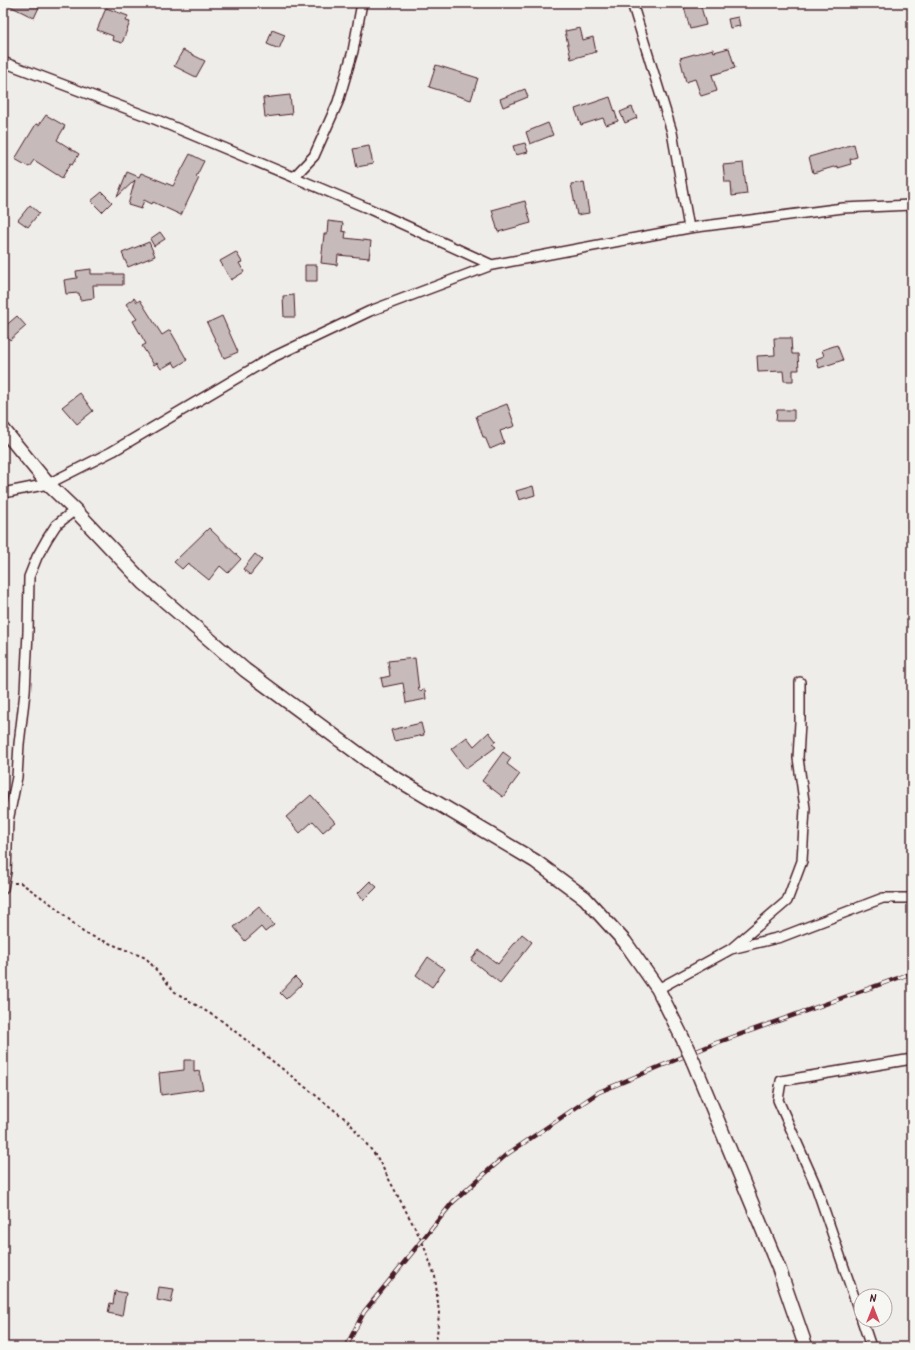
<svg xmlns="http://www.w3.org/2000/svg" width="915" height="1350" font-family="Kalam,sans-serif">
  <rect width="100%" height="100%" fill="#efedea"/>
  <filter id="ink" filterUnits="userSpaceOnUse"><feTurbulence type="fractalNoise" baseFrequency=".025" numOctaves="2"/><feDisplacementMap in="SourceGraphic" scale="8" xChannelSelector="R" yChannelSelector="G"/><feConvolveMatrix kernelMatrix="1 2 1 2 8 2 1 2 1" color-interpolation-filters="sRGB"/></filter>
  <g filter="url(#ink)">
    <path fill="#c6babb" stroke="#4a1f2b" d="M4,3H41L34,18Z
      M683,3H700L706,25L690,29Z
      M106,8L128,16L126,21L130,22L122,43L112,40L113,36L97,30Z
      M738,17L740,26L730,28L728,19Z
      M580,28L583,40L593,37L596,52L571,59L565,31Z
      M272,30L285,35L279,49L267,44Z
      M729,48L735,68L712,75L717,91L701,96L695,79L686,82L680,58L713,49L714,52Z
      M183,50L205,61L196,77L174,66Z
      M436,65L478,78L471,100L429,87Z
      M525,89L528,97L503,107L500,99Z
      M290,95L292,114L265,117L263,98Z
      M610,97L618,121L606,125L603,118L581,125L575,109Z
      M632,107L637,118L625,123L620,112Z
      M46,115L65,126L57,140L79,154L73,164L71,163L62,178L34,160L29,167L15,159L36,124L39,125Z
      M548,123L553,135L530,144L526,132Z
      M525,143L528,152L516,155L513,146Z
      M854,144L857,157L850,159L851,164L837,168V166L813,173L809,157Z
      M369,146L373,164L357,167L353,149Z
      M190,154L204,161L196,177L199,178L181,215L153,202L152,204L144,200L141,209L128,205L135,180L117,197L127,172L139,177L141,173L173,186Z
      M743,163L747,194L732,196L731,182H725L723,165Z
      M584,182L589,213L577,215L571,184Z
      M102,192L112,202L102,212L91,201Z
      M525,201L531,223L498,232L492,210Z
      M30,205L39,213L28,227L18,220Z
      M328,221L343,223L342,231L346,232L345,238L371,241L369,258L338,255L337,265L321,263L324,234H327Z
      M160,232L165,239L154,246L150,239Z
      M149,242L155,256L128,267L122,253Z
      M236,252L242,262L239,263L244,272L231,280L220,261Z
      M305,265H317V281H305Z
      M91,269V274H123V285H93L94,298L80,300L79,293L66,294L64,280L77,278L76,271Z
      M294,295L295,317H284L283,296Z
      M134,298L137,302L140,300L162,335L170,330L187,360L176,367L173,362L161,369L157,363L154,365L142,346L146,344L133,321L137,319L126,304Z
      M17,316L26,326L10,340L3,332V328Z
      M222,316L238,352L224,358L207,323Z
      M774,338H791L792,354H798L799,370H793V381H784L783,371L758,372L757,356L775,355Z
      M837,345L843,360L819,368L816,359L824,356L822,350Z
      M80,393L93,411L77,424L62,407Z
      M507,404L515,426L500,431L504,443L490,449L485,437H483L476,416Z
      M777,410H794V421H776Z
      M533,486L535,495L519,500L516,491Z
      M209,528L241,559L228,573L220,566L209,580L188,563L182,569L174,562Z
      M255,554L262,560L250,575L243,569Z
      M415,658L419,691L425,690L426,699L406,703L403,683L383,687L381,678L390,676L388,661Z
      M421,723L424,735L394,741L391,730Z
      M489,732L496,741L492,744L496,747L466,769L451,749L467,737L474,746Z
      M503,752L511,758L507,764L520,774L503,797L482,781Z
      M311,795L335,822L323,832L313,821L300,833L286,817Z
      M370,881L377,887L364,900L358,893Z
      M259,906L274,925L265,932L261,927L245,941L234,927Z
      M522,934L532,942L500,983L471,960L479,950L498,964Z
      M428,957L445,969L432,987L416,975Z
      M295,977L302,984L286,999L280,993Z
      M184,1060H194V1072L199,1071L203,1089L161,1095L159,1073L184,1070Z
      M159,1287L174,1289L171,1303L157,1300Z
      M115,1291L126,1293L122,1316L108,1313L110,1303L113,1304Z"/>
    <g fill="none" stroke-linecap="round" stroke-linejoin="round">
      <g stroke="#4a1f2b" stroke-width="12">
        <path id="street" d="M632,3L672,132L689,228
          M3,62L157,120L365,207L492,265
          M294,177L314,156L338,102L353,51L362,3
          M3,493L48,484L113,451L269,359L370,311L492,265L689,228L843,208L912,205
          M3,889L6,872L8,821L17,777L19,744L25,692L28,632L29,577L37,557L47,539L56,525L75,510
          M731,949L787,901L802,861L805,808L798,758L800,722V682
          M658,989L731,949L781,937L883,898H912
          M861,1317L816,1186L778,1100L781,1081L912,1059
          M862,1320L871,1347"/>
      </g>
      <g stroke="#4a1f2b" stroke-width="16">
        <path id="secondary" d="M3,429L48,484L75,510L144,583L245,670L375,766L535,861L585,898L625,942L658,989L682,1037
          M693,1061L779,1269L806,1347"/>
      </g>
      <path stroke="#4a1f2b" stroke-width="2" stroke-dasharray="3 3" stroke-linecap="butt" d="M14,883H21L54,906L84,933L146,958L175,992L222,1021L348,1121L377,1157L422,1241L435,1276L439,1313L436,1347"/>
      <use href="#street" stroke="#f6f6f2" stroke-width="9"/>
      <use href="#secondary" stroke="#f6f6f2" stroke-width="13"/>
      <g stroke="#4a1f2b" stroke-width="4.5">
        <path id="rail" d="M346,1347L364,1312L453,1202L506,1155L599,1092L716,1043L912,973"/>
      </g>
      <use href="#rail" stroke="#f6f6f2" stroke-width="3" stroke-dasharray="9" stroke-linecap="butt"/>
      <g stroke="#4a1f2b" stroke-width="16" stroke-linecap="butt">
        <path id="secondary-bridge" d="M682,1037L693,1061"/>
      </g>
      <use href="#secondary-bridge" stroke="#f6f6f2" stroke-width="13"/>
    </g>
  </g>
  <rect width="915" height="1350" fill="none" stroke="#f6f6f2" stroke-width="16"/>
  <rect x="8" y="8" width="899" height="1334" fill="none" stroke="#4a1f2b" stroke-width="1.5" filter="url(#ink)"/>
  <g transform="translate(873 1308)"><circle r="19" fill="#f6f6f2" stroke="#b1a0a2"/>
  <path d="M0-3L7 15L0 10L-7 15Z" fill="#d1495b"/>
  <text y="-6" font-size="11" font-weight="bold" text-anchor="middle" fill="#4a1f2b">N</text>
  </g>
</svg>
